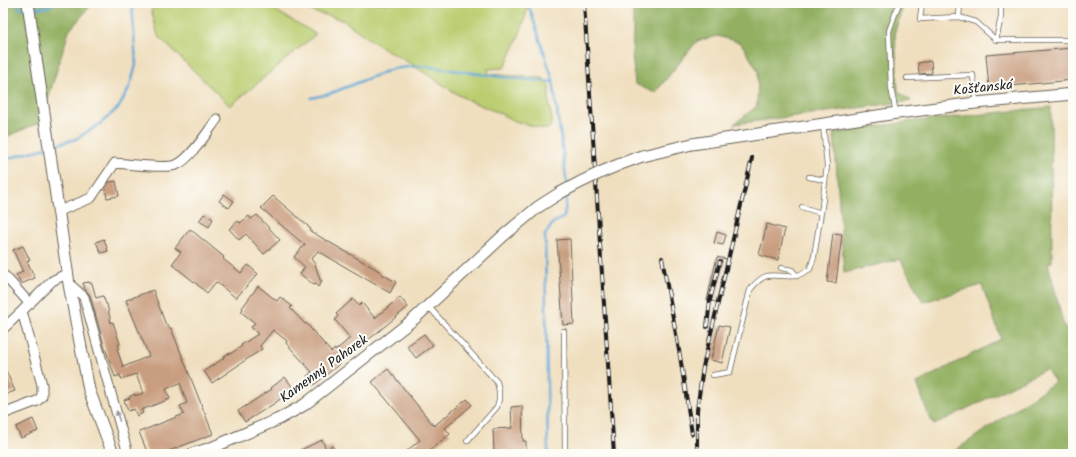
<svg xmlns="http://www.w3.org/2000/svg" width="1076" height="457" font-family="Kalam,sans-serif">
  <rect width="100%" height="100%" fill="#fdfcf7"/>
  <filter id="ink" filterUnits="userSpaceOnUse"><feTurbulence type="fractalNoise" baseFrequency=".025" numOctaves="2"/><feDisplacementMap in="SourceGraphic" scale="8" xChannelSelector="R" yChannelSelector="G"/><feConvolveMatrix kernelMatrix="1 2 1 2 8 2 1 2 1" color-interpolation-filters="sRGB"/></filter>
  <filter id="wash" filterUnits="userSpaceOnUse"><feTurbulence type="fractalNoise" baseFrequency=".012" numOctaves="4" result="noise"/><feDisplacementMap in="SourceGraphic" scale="16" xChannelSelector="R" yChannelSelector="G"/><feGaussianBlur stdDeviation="0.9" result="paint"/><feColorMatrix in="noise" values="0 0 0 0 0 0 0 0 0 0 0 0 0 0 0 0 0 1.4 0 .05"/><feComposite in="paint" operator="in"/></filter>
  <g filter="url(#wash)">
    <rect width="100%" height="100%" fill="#f0dfbf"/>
    <path fill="#bacd70" stroke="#6b7446" d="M161,3H270L278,12L316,34L230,106L158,36L151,10Z
      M294,3H528C525,26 514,48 504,68L488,69L489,74L543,78L549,86V103L552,121L551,126L547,129H543L515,121L499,113L470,101L457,94L411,64L378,45L344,21L331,16L316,13Z"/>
    <path fill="#93b062" stroke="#58663f" d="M3,3H93L69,31L41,122L3,138Z
      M633,3H904L895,31L898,91L911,101L734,124L757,106L758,71L741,43L718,36L697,41L655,93L635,84L632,54L633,36Z
      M1051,107L1052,262L1048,263L1063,323L1067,332L1073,334V454H950L1055,382L1046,369L934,425L928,414L917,383L1001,339L982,285L923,302L900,259L844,273L834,133L907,122Z"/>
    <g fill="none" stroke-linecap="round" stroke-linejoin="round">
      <path stroke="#5ca5d3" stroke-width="2.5" d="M16,3L21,9H26
        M528,3L553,80L567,185
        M31,8L48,7L53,3
        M311,98L329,94L392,69L408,67L424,66L508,78L553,82
        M51,146L76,139L100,124L119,107L130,86L136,65L132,3
        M3,161L6,159L46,148
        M548,454L545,235L553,223L564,217L567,194"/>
    </g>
    <g id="blocks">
      <path fill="#c99e80" d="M1073,48V80L989,88L986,55Z
        M931,61L932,73L919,74L918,63Z
        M116,181L119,196L107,198L105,188L109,182Z
        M224,194L234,201L229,208L219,201Z
        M273,196L308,226V227L311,229L310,231L381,272L380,273L396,282L390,293L318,251L311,259L315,264L320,280L322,281L318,287L315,284L314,285L300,274L305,267L294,257L305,244L300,241L261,208Z
        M204,214L213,219L209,227L199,221Z
        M257,215L280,240L264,254L246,234L239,240L229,229L238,221L240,223L249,216L251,219Z
        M767,224L785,229L778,260L759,255Z
        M190,229L224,257L223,259L241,273L248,265L258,274L236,298L216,282L207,293L199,286L172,264L181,252L175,248Z
        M717,232L726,235L723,245L714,243Z
        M833,233L842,234L836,283L827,282Z
        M104,239L108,251L101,253L96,242Z
        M570,239L574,324L563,325L557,240Z
        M23,246L30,260L27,261L35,278L21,284L16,275L23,272L13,250Z
        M717,257L727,259L716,302L707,300Z
        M89,282V283H92L96,298L103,296L106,304H107L111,323L113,322L120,344L118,345L119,348L117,349L123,367L149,356L126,300L153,290L166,325H168L169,328H171L213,434L161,454H148L139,432L184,414L180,406L187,403L180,383L166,389L170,399L141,410L143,413L137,416L134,409L128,411L124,400L130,398V396L135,394V396L143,393L136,374L121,379L120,375L115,377L104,345L90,295L85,289L83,283Z
        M258,286L277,301L280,297L292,306L290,308L305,324L306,323L331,352L335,349V351L350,338L335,320L338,316L336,314L353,299L359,306L362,303L375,318L400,297L408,307L314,385L307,376L312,372L286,343L287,341L273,330L260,346L262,349L212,383L204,371L224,358L223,357L229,353L230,354L242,346L241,345L258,334L251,327L255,323L241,312L243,309L242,308Z
        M719,325L730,327L722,363L711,360Z
        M424,334L433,345L416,358L407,346Z
        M3,364L15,391L3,395Z
        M388,369L434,426L467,399L472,405L445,428L450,434L425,454H403L420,440L372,382Z
        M285,377L294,389L275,403L245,422L238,411L272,389L271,388Z
        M522,406L523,441H526V454H508V451H494L493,429L512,428L511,407Z
        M33,419L38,431L21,438L16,427Z
        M322,440L326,449L332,446L336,454H292Z"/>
    </g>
  </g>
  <g filter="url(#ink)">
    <use href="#blocks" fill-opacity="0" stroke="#666055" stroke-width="1"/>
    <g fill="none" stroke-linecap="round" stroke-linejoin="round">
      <g stroke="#666055" stroke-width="6">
        <path id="service" d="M922,3L920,19L959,17L976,22L996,40H1073
          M959,17L960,3
          M996,40L1001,17V3
          M907,78L973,75L976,103
          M896,113L891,88L889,31L899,3
          M809,177L825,180
          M802,207L821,213
          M781,268L792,270L797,276
          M429,307L497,382L499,391V399L497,407L467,441
          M564,331L565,454
          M713,375L730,372L750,290C767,268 772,278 795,276C800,275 805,272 810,269L814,257L822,206L827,166L823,124"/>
      </g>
      <g stroke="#666055" stroke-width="11">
        <path id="minor" d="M59,211L91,198L115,163C130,164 162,169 176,165C190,160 208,131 217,119
          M3,276H5L30,304
          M70,287H73L84,297L128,454
          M3,329L22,311L52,281L68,273
          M3,414L37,401L42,396V385L22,311"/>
      </g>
      <g stroke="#666055" stroke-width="13">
        <path id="tertiary" d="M28,3L69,284L89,390L113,454
          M642,156L692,144L890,114L976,103L1073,94
          M192,454L211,448L279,419L304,405L414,319L503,236L538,207L560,193"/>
      </g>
      <use href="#service" stroke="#fff" stroke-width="4.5"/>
      <use href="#minor" stroke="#fff" stroke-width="9"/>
      <use href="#tertiary" stroke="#fff" stroke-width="11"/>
      <g stroke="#1c1c1c" stroke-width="4">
        <path id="rail" d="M584,3L614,454
          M662,258L680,356L692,434
          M707,327L710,300L720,261
          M697,454V410L703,367L752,158"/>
      </g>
      <use href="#rail" stroke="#fdfcf7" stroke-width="2.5" stroke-dasharray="8" stroke-linecap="butt"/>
      <g stroke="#666055" stroke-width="13" stroke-linecap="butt">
        <path id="tertiary-bridge" d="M560,193C587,178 613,166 642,156"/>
      </g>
      <use href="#tertiary-bridge" stroke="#fff" stroke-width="11"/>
    </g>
    <defs><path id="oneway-solid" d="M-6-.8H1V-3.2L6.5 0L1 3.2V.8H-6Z"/></defs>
    <use fill="#999" href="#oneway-solid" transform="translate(118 416) rotate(-106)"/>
  </g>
  <g text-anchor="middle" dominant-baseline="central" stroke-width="4" stroke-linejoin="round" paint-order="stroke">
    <g font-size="14" fill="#1c1c1c" stroke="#fdfcf7">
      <text transform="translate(983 88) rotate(-6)">Košťanská</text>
      <text transform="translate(324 369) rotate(-36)">Kamenný Pahorek</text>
    </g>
  </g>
  <rect width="1076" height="457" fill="none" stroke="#fdfcf7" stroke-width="16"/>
</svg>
